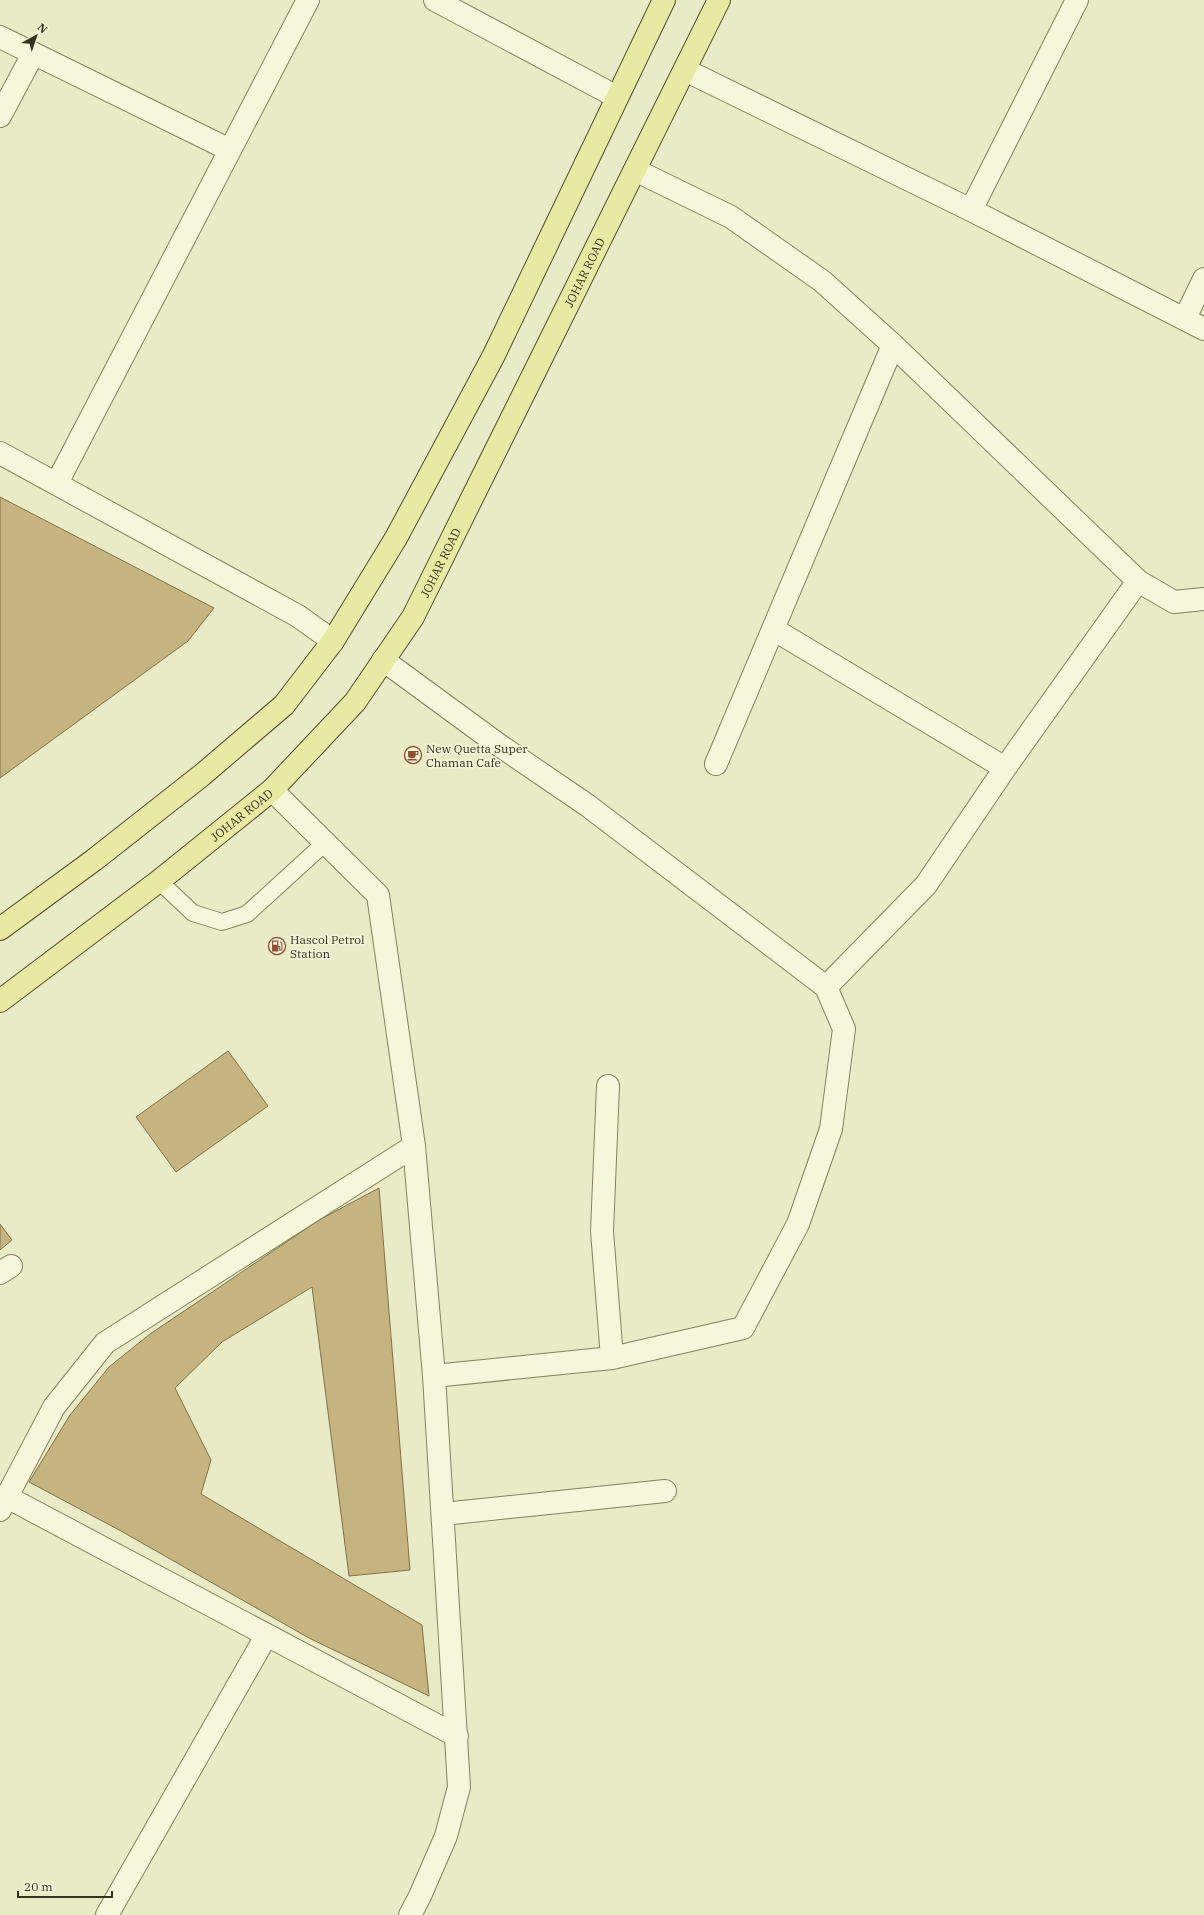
<svg xmlns="http://www.w3.org/2000/svg" width="1204" height="1915" font-family="'IBM Plex Serif',serif">
  <rect width="100%" height="100%" fill="#e9ebc7"/>
  <path fill="#c5b480" stroke="#827246" d="M0,497L214,608L188,641L0,778Z
    M228,1051L268,1106L176,1172L136,1117Z
    M379,1188L410,1570L349,1576L312,1287L222,1342L175,1388L211,1460L201,1494L422,1625L429,1696L309,1638L121,1531L29,1482L70,1415L109,1367L150,1334L319,1220Z
    M0,1224L12,1240L0,1250Z"/>
  <g fill="none" stroke-linecap="round" stroke-linejoin="round">
    <g stroke="#85805e" stroke-width="18">
      <path id="lane" d="M159,881L193,913L222,922L247,914L326,842"/>
    </g>
    <g stroke="#85805e" stroke-width="24">
      <path id="street" d="M435,0L617,97
        M0,37L230,150
        M685,70L971,210L1204,329
        M0,116L33,54
        M635,170L731,217L822,281L893,345L1138,581L1174,602L1204,599
        M971,210L1077,0
        M1185,318L1204,279
        M0,453L298,616L333,641
        M57,483L308,0
        M773,629L1005,768
        M383,660L499,745L587,805L826,987L844,1029L831,1129L798,1224L743,1328L612,1358L434,1376
        M716,764L893,345
        M272,790L378,895L414,1146L434,1376L459,1787L446,1836L420,1896L410,1915
        M826,987L926,885L1005,768L1138,581
        M608,1086L602,1231L612,1358
        M0,1273L11,1266
        M7,1497L457,1736
        M0,1510L54,1407L105,1343L414,1146
        M443,1514L665,1491
        M107,1915L266,1636"/>
    </g>
    <g stroke="#534c32" stroke-width="24">
      <g id="primary">
        <path d="M0,929L94,860L202,775L284,705L333,641L396,538L494,355L664,0"/>
        <path id="s1" d="M0,1001L159,881L272,790L355,702L413,617L719,0"/>
      </g>
    </g>
    <use href="#lane" stroke="#f5f6da" stroke-width="16"/>
    <use href="#street" stroke="#f5f6da" stroke-width="22"/>
    <use href="#primary" stroke="#e8eaa3" stroke-width="22"/>
  </g>
  <defs>
    <g id="cafe-ring" transform="scale(0.9)"><circle r="9.5" fill="#f1f3d6" stroke="#8f5133" stroke-width="1.5"/><path d="M-5.5-4.5H6V0H3Q3 3.5 0 3.5H-2.5Q-5.5 3.5-5.5 0ZM3-3.2v2h1.7v-2ZM-6 4.5H4V6H-6Z" fill="#8f5133"/></g>
    <g id="fuel-ring" transform="scale(0.9)"><circle r="9.5" fill="#f1f3d6" stroke="#8f5133" stroke-width="1.5"/><path d="M-5.5-6h7V0h2V4h1.3V-2.5L3-4.5l.8-.8L6-3V5H2.5V1h-1V6h-7ZM-4.2-4.7v3.2H.2V-4.7Z" fill="#8f5133"/></g>
  </defs>
  <g fill-rule="evenodd">
    <use href="#cafe-ring" x="413" y="755"/>
    <use href="#fuel-ring" x="277" y="946"/>
  </g>
  <g text-anchor="middle" dominant-baseline="central" stroke-width="3.5" stroke-linejoin="round" paint-order="stroke">
    <g font-size="12" fill="#363220" stroke="#f1f3d6">
      <text stroke="none"><textPath href="#s1" startOffset="953">JOHAR ROAD</textPath></text>
      <text stroke="none"><textPath href="#s1" startOffset="629">JOHAR ROAD</textPath></text>
      <text stroke="none"><textPath href="#s1" startOffset="305">JOHAR ROAD</textPath></text>
    </g>
    <g font-size="12" fill="#363220" stroke="#f1f3d6" text-anchor="start">
      <text x="426" y="748">New Quetta Super<tspan x="426" dy="14">Chaman Cafe</tspan></text>
      <text x="290" y="939">Hascol Petrol<tspan x="290" dy="14">Station</tspan></text>
    </g>
  </g>
  <g transform="translate(36 36) rotate(40)" stroke="#f1f3d6" stroke-width="3" paint-order="stroke">
  <path d="M0-3L7 15L0 10L-7 15Z" fill="#363220"/>
  <text y="-6" font-size="11" font-weight="bold" text-anchor="middle" fill="#363220">N</text>
  </g>
  <path d="M18 1891v6h94v-6" fill="none" stroke="#363220" stroke-width="2"/>
  <text x="24" y="1891" font-size="12" fill="#363220" stroke="#f1f3d6" stroke-width="3" paint-order="stroke">20 m</text>
</svg>
